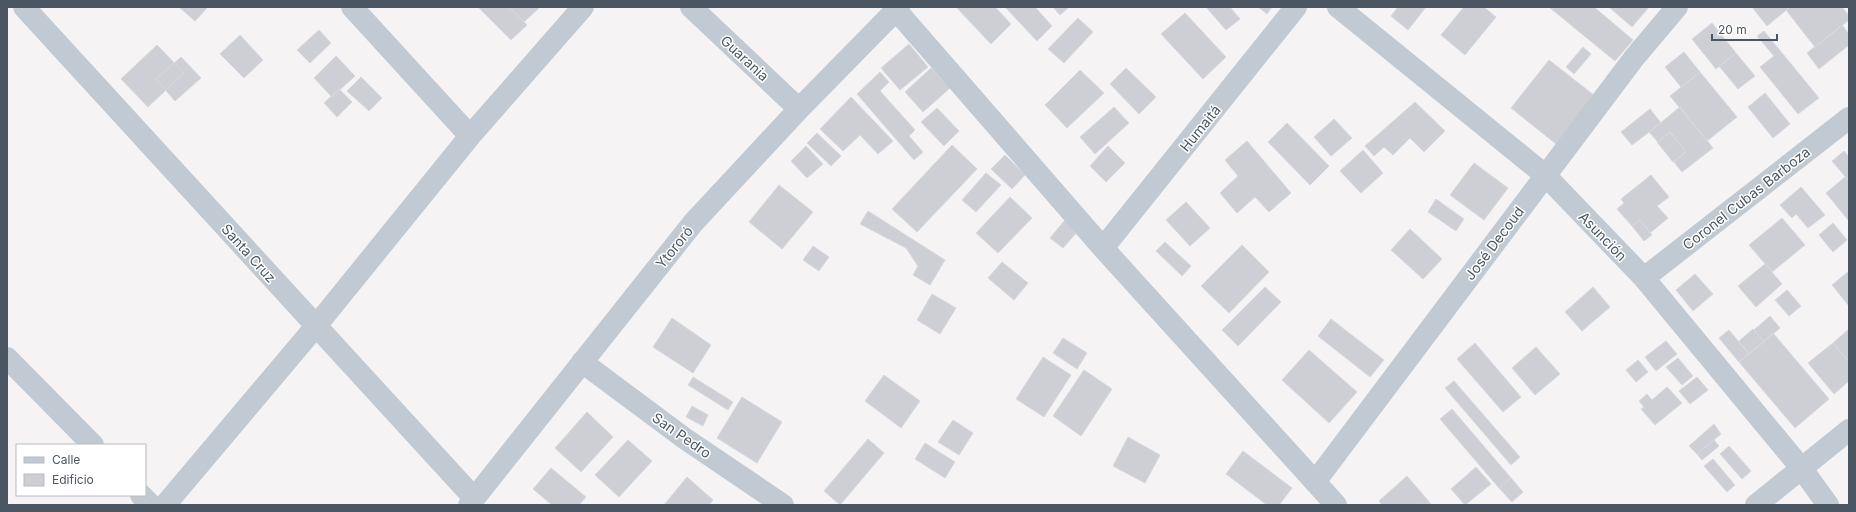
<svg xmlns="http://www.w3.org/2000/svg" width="1856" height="512" font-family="Inter,sans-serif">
  <rect width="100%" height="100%" fill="#f5f3f3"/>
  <path fill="#cdcfd5" stroke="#d7d9de" d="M179,7H208L195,21Z
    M478,7H509L527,25L511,40Z
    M509,7H540L524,22Z
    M956,7H995L1011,24L991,44Z
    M1005,7H1035L1052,26L1037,41Z
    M1053,7H1069L1060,15Z
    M1206,7H1230L1240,19L1226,30Z
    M1258,7H1272L1267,14Z
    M1398,7H1426L1408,30L1391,16Z
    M1464,7H1484L1496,17L1465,55L1441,35Z
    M1549,7H1594L1633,40L1615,61Z
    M1609,7H1649L1632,27Z
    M1752,7H1790L1767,26Z
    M1790,7H1842L1849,16V20L1815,47L1786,10Z
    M1185,13L1226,57L1203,79L1161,34Z
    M1078,18L1093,32L1064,63L1048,49Z
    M1712,23L1736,53L1716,69L1692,39Z
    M1842,25L1849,34V45L1819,69L1807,53Z
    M319,30L331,43L310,63L297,50Z
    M1764,31L1819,98L1798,114L1760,67L1774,56L1757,36Z
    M240,35L263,60L244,78L220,54Z
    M909,44L928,67L900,90L881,68Z
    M157,45L184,73L148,107L121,79Z
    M1583,47L1591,54L1574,74L1566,67Z
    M1684,52L1700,72L1681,87L1665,67Z
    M1736,53L1755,76L1738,89L1719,66Z
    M336,56L355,76L332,97L314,78Z
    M181,57L201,78L175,101L156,79Z
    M1549,60L1595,96L1556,144L1511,108Z
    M931,68L950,88L923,112L905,92Z
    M1126,68L1156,97L1139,114L1110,84Z
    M1080,70L1104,93L1067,128L1045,105Z
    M880,72L889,82L880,91L915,130L909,136L923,152L914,160L857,94Z
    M1700,72L1737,117L1707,141L1670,96Z
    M361,77L382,98L369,111L347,91Z
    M339,89L352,102L337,117L324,103Z
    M1765,93L1790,124L1773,138L1748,107Z
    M851,97L893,141L878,154L860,135L843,151L820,129Z
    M1415,102L1445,131L1424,152L1410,138L1393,155L1384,147L1374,156L1365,146Z
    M1114,107L1129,123L1095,154L1080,137Z
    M1680,107L1713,148L1682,172L1674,162L1686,152L1670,132L1658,142L1649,132Z
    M937,108L959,131L944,146L921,122Z
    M1650,109L1661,123L1632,145L1621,132Z
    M1334,119L1352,138L1331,156L1314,137Z
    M1287,123L1329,166L1310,185L1268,142Z
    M1670,132L1686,152L1673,162L1657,142Z
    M817,133L841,156L831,166L807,143Z
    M1247,141L1291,193L1269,212L1255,197L1237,213L1220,193L1238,176L1225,160Z
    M952,145L977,169L917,232L892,209Z
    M806,146L823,164L807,178L791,161Z
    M1108,146L1125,163L1106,182L1090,166Z
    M1363,150L1383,173L1361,193L1340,171Z
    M1844,151L1849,157V181L1832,161Z
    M1005,155L1025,175L1012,189L991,169Z
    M1474,163L1508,188L1484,220L1450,195Z
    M986,173L1001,185L976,212L962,200Z
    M1651,175L1669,197L1657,206L1668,218L1650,233L1640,220L1632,226L1617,209L1624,203L1621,199Z
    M1845,177L1849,181V221L1826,193Z
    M779,185L813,212L782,249L749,222Z
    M1801,187L1825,215L1808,228L1796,214L1792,218L1780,205Z
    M1010,197L1032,218L998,253L976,233Z
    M1436,199L1464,219L1456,231L1428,212Z
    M1186,202L1210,228L1190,246L1166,220Z
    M868,211L945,260L930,285L913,275L918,266L906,248L860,224Z
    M1782,218L1805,245L1772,272L1749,245Z
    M1065,220L1078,231L1063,248L1050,238Z
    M1640,220L1652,235L1644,241L1632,226Z
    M1833,223L1847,240L1833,252L1819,235Z
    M1410,229L1442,259L1423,279L1391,250Z
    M1165,242L1191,266L1182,276L1156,251Z
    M1242,245L1269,272L1229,313L1201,286Z
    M813,246L829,257L819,271L803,260Z
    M1002,262L1028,283L1014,300L988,278Z
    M1765,264L1782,284L1756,307L1738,286Z
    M1849,271V306L1832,285Z
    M1695,274L1713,294L1693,311L1676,290Z
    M1265,287L1281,302L1238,346L1222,330Z
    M1593,287L1610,307L1582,331L1565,312Z
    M1787,290L1801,306L1789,316L1775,300Z
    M932,294L956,308L940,334L917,320Z
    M1770,316L1780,328L1764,342L1754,330Z
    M672,318L711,345L693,373L653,347Z
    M1331,319L1384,360L1370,377L1318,336Z
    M1753,329L1764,342L1749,354L1739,341Z
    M1849,329V362L1833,343Z
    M1729,330L1749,354L1739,362L1719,338Z
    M1773,333L1829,399L1795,428L1739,362Z
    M1063,338L1087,353L1077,369L1053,353Z
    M1666,341L1677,354L1656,371L1645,357Z
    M1475,343L1521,397L1503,412L1457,359Z
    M1833,343L1849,362V381L1834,394L1808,363Z
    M1536,347L1560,374L1535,395L1512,368Z
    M1309,350L1357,392L1329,423L1282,380Z
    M1043,357L1071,375L1044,417L1016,399Z
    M1678,358L1693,376L1682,385L1666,367Z
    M1638,360L1648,372L1636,382L1626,370Z
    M1084,370L1112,389L1081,436L1053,416Z
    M884,375L920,401L901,428L865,401Z
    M693,377L733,402L728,410L688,385Z
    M1697,377L1708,390L1690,404L1679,391Z
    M1454,381L1520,457L1511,465L1445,388Z
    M1667,387L1682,403L1655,425L1641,409L1644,407L1639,401L1647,394L1652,400Z
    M742,397L782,422L757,463L717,438Z
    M692,406L708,415L703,426L686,417Z
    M1452,409L1511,478L1499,488L1440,419Z
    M587,412L613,437L581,472L555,448Z
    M953,420L973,433L959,455L938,442Z
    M1714,424L1721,434L1697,454L1689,446Z
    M1128,437L1160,455L1145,483L1113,466Z
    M868,439L884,453L840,505L824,491Z
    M628,440L652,461L619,497L595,475Z
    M1714,440L1719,446L1702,460L1697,454Z
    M925,443L955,462L945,478L915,459Z
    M1729,446L1751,471L1742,479L1720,454Z
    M1243,451L1292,488L1279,505H1267L1226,474Z
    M1713,459L1735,485L1727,492L1704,466Z
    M1476,467L1491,484L1465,505L1451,489Z
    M551,468L586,497L579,505H552L533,489Z
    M1407,476L1431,504L1382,505L1379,501Z
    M687,477L713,500L709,505H664Z
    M1511,478L1523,492L1512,502L1499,488Z"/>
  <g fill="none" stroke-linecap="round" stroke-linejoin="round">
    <path stroke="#c1cad2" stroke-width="22" d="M24,7L474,498
      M352,7L470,136
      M691,7L799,109
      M1338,7L1545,175L1644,278L1802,469L1828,505
      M896,10L1103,248L1336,505
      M1103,248L1296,7
      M1644,278L1849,118
      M7,358L93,445
      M582,362L684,438L783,505
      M1315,482L1634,58L1677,7
      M141,495L151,505
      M165,505L316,326L470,136L583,7
      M469,505L693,223L799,109L899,7
      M1756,505L1849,430"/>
  </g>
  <g text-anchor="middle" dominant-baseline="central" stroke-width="3" stroke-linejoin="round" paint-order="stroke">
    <g font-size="14" fill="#4a5661" stroke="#fff">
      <text transform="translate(745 58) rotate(43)">Guarania</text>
      <text transform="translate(1200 128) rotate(-51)">Humaitá</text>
      <text transform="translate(1746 198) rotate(-38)">Coronel Cubas Barboza</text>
      <text transform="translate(1603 236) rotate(46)">Asunción</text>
      <text transform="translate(1494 243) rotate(-53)">José Decoud</text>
      <text transform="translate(674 247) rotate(-51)">Ytororó</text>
      <text transform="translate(249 253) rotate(48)">Santa Cruz</text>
      <text transform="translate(682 435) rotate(35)">San Pedro</text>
    </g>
  </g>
  <rect width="1856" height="512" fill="none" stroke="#4a5661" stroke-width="16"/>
  <rect x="16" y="444" width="130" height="52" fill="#ffffff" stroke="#b7bbc0"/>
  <rect x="24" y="457" width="20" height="6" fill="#c1cad2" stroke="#b7bbc0"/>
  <text x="52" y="464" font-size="12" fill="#4a5661">Calle</text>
  <rect x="24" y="474" width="20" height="12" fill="#cdcfd5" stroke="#b7bbc0"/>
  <text x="52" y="484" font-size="12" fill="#4a5661">Edificio</text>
  <path d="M1712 34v6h65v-6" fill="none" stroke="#4a5661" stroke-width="2"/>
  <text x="1718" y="34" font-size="12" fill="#4a5661" stroke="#ffffff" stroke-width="3" paint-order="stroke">20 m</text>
</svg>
